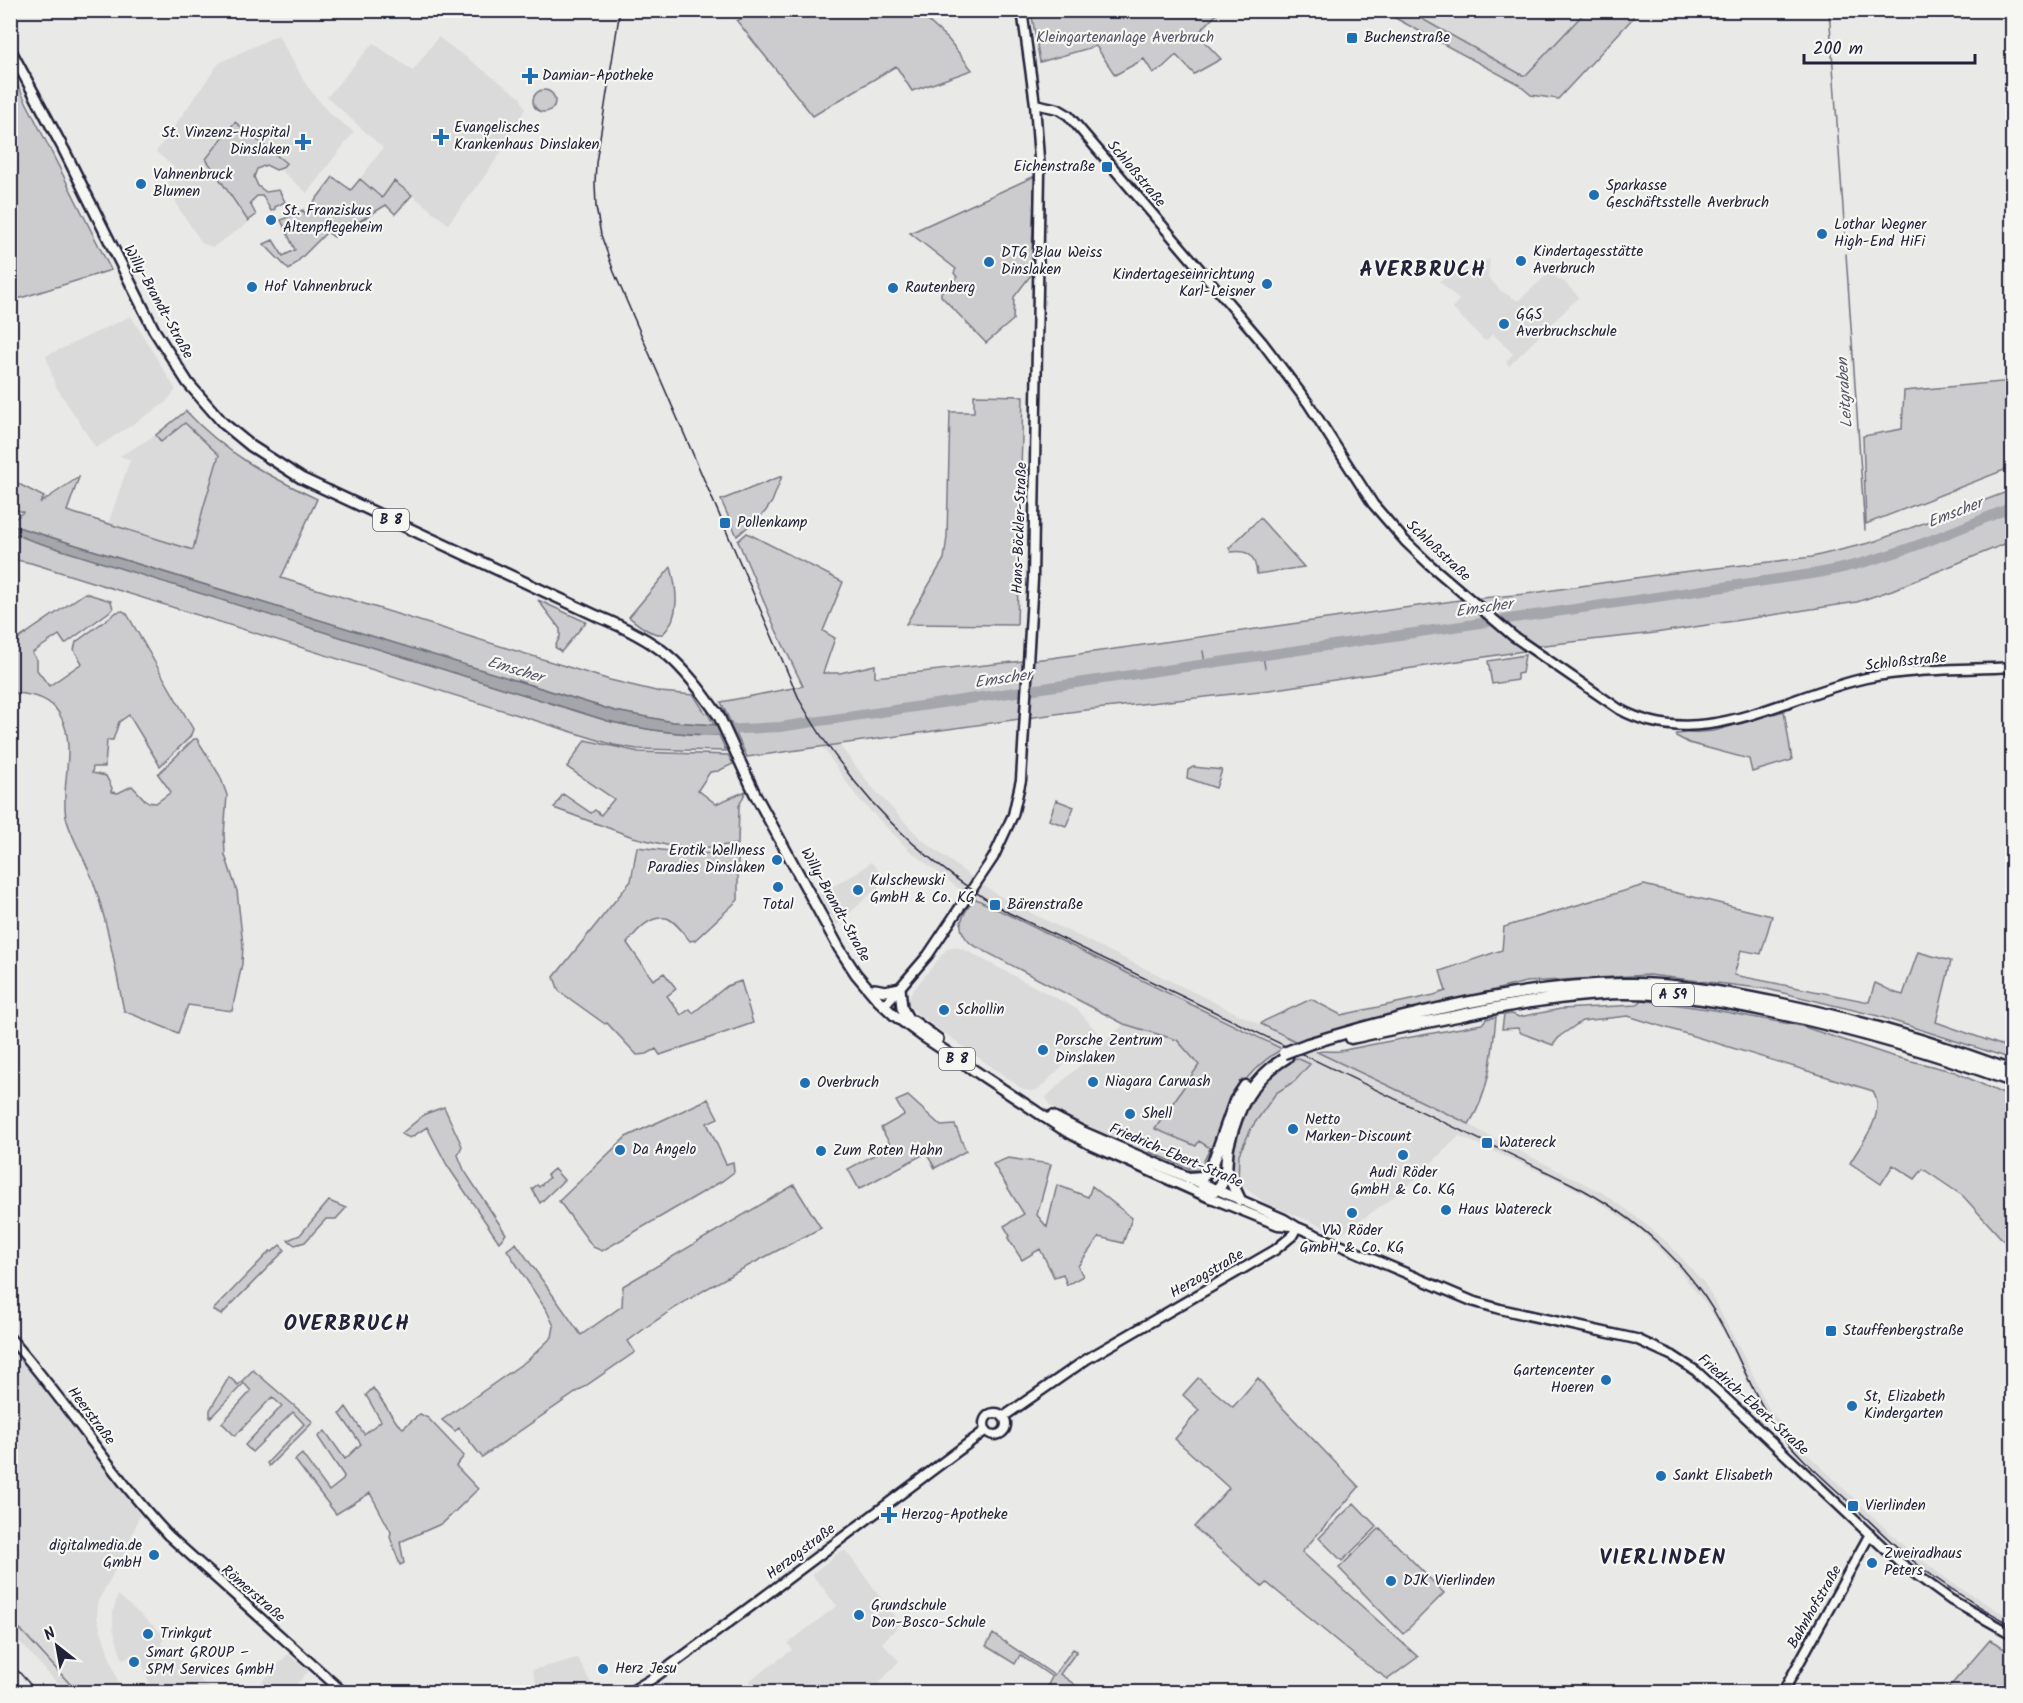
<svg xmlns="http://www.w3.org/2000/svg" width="2023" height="1703" font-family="Kalam,sans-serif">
  <rect width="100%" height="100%" fill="#e9e9e7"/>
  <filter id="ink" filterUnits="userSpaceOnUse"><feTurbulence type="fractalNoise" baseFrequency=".0167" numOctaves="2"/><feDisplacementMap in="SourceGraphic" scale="12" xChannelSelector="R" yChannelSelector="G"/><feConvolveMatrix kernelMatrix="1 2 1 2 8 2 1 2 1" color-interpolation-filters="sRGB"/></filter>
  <g filter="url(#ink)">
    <path fill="#dadada" d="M1408,11H1585L1526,75H1522Z
      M278,35L307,86L329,113L354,132L307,193L282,171L286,163L207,159L248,221L247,224L213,247L203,244L179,209L166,178L174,167L156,152L219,63Z
      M438,37L520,97L525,109L505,147L479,184L448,224L394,181L382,198L360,179L383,148L327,97L373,43L413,71Z
      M1490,259L1488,277L1501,291L1518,301L1549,273L1564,282L1579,297L1509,366L1506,362L1513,354L1493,334L1485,341L1452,308L1459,300L1439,281Z
      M131,316L176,390L164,404L96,448L55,385L46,356Z
      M185,423L219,455L203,509L194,550L108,524L130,460L120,456L156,435L161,442Z
      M838,743L870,785L920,838L970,876L998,895L1033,914L1261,1025L1469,1124L1480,1131L1601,1192L1630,1212L1667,1242L1705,1284L1744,1356L1768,1407L1798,1445L1906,1548L1952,1583L2012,1619V1627L1948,1590L1926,1574L1836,1493L1792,1450L1779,1434L1757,1402L1723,1331L1708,1307L1674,1264L1642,1232L1595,1199L1554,1178L1459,1136L1406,1188L1342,1234L1267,1204L1238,1183L1239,1154L1252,1128L1276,1093L1309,1064L974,898L959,889L909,850L857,797L821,745Z
      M871,862L885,878L882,883L837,925L819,894L857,873Z
      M956,947L965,950L1077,1009L1097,1032L1039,1089L1032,1091L1024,1090L912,1010L909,1005L908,1000L911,993L941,956L947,949Z
      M1124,1024L1177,1040L1199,1065L1196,1146L1199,1141L1210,1148L1202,1165L1199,1167L1188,1168L1086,1127L1050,1106L1046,1097Z
      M11,1346L56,1402L140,1515L124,1554L98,1601L97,1618L121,1692H65L11,1632Z
      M841,1551H846L900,1624L882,1643L899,1661L871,1692H813L806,1687L801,1692H756L749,1681L792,1650L788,1643L837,1606L812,1574Z
      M118,1595L166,1637L161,1643L213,1692H153L138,1653L122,1659L113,1628V1612Z
      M288,1654L309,1671L295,1685L298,1692H252Z
      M578,1658L594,1689L584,1692H539L532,1670Z"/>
    <path fill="#ccccce" stroke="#777784" stroke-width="1.5" d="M754,11H917L948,39L972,70L912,91L896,66L813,116L737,21Z
      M1031,11H1220L1197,34L1221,59L1194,74L1176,55L1162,68L1153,73L1144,59L1115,75L1096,46L1040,62Z
      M1382,11H1408L1522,75H1526L1586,11H1633V18L1558,99L1531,95L1518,84Z
      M11,72L111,270L11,301H10Z
      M533 101a11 11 0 1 1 22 0a11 11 0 1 1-22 0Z
      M235,122L286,163L282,168L276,170L266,165L257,169L254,177L258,186L266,192L279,190L285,202L275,207V209L271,211L263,196H257L250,203L256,215L248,221L206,159Z
      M1035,176L1031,275L1014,297L1013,320L986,343L941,296V292L957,277L954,273L956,269L910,233Z
      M333,177L351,190L360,179L382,198L394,181L412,195L395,214L386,205L334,237L327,232L289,270L264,244L273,240L283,256L295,250L281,220L303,210L305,214Z
      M2012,381V467L1866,524L1863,436L1902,429L1904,391Z
      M974,395L1023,396L1017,625L906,624L944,559L947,537L950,412H974Z
      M186,411C226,454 265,474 317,499L281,578L610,680L660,692L694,695L705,713L708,714L714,725L673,722L615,711L11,525V522L23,512L11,508V480L44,497L40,503L79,477L67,511L193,550L203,509L219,455L185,423L161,442L156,435Z
      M782,476L772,502L765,512L737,536L721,500Z
      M2012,490V541L1892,590L1857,602L1655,633L1535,646L1530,650L1269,690L1077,711L747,757L721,702L803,686L776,630L738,541L747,533L843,582L823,631L835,638L823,673H840L875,665V677L1051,658L1460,600L1526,594L1656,575L1812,557L1873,542Z
      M1260,518L1304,567L1257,574C1255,557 1250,549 1231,552L1229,548Z
      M10,533L608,721C645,730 681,735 719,735L726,751L637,749L614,745L566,730L31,563L11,559Z
      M671,567C677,590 681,616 663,634C650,635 639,625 629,617Z
      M85,593L111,601L113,609L65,644L59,635L32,653L37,660V670L49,686L82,663L74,650L76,642L117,612L123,611L127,614L193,729L190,737L160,766L129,715L119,722L113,740H107L105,767H93L92,773L106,776L112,788L111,792L118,793L132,786L147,802L156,803L171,792L158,774L194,739H197L220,776L227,795L224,835L225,855L237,891L243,945L242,964L232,1011L188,1005L178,1033L124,1011C115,967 108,923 93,881C86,860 71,838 66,817C60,786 77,747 61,717C51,696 31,695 11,692V644Z
      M538,600L586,622L561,652L555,647L560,636V629Z
      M1525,655L1522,673L1517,674V680L1492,684L1488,661Z
      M1784,711L1792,760L1752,772L1749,759L1689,743L1676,736V734L1714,731Z
      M585,740L639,752L728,755L733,764L718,771L710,772L698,790L716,804L746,791L739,806L738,844L700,848L666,845L633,837L554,808L563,794L591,813L595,810L601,815L614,799L567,767Z
      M1193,767L1222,770L1216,788L1187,778L1188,770Z
      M1056,800L1074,807L1066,826L1049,820Z
      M637,847L686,853L738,854V900L695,940L690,941C684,934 675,920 666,918C649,915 636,932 627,943L653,980L664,973L675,987L676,989L667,996L681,1015L690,1009L693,1013L727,986L741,981L753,1023L660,1055L656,1049L647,1054L637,1055L607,1023L605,1024L559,991L554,977L631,881Z
      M1644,885L1772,916L1761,954L1741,950L1734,975L1869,1002L1875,983C1885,987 1892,993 1903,995L1918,952L1951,961L1936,1022L2012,1049V1059L1878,1016L1767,989L1649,975L1526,982L1328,1032L1297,1042L1261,1024L1264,1021L1311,999L1341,1015L1434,995L1446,991L1440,971L1502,950L1504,927Z
      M974,898L1282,1049C1231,1078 1224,1121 1205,1170H1185L1148,1154L1150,1152L1188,1168L1202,1165L1210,1148L1199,1141L1196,1146L1155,1129L1199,1065L1177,1040L1124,1024L971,944C953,926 962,917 974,898Z
      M1642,1000L1715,1010L1801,1026L1892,1056L1955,1072L2012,1098V1250L1963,1196L1923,1169L1915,1179L1893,1165L1881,1184L1850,1163C1862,1142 1887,1114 1873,1091L1628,1016L1582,1021L1560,1036L1553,1045L1521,1033L1518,1028L1502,1029L1504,1015L1512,1014L1519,1017L1561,1009L1637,1005Z
      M1496,1017C1492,1055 1490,1092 1469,1124L1317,1052C1326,1050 1332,1052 1340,1051C1387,1041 1435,1033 1482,1024L1486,1019Z
      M1297,1058L1310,1064L1295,1081L1276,1093L1252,1127L1239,1154L1238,1183L1233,1182L1229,1172L1236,1129L1257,1085L1289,1060Z
      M908,1096L941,1126L955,1125L966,1151L935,1168L926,1153L859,1189L848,1169L891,1146L881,1128L904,1115L896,1101Z
      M708,1099L718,1118L707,1123L726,1164L733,1162L734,1172L722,1181L602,1251L593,1247L559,1201L626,1137Z
      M444,1107L462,1146L458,1155L464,1170L506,1234L499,1242L447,1165L427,1127L410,1138L401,1134L425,1114Z
      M1008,1158L1051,1164L1037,1215L1047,1227L1057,1185L1088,1197L1092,1186L1132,1218L1123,1243L1099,1237L1078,1266L1083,1276L1067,1285L1063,1274L1054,1277L1040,1249L1022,1260L1008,1238L1010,1236L1004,1226L1024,1214L993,1164Z
      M554,1169L564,1180L540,1203L532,1189L537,1185L539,1187L549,1178L547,1175Z
      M794,1185L821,1228C754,1263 687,1295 628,1341L635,1352L482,1457L459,1428L455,1431L442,1420L529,1359L552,1337L554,1326L547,1311L507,1250L516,1243L581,1335L622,1306L623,1286Z
      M329,1201L346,1208L336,1219H326L305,1242L295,1245L288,1240L300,1235Z
      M280,1245L285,1250L221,1315L213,1310L270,1251L272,1252Z
      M253,1370L313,1422L269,1466L267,1463L304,1424L293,1412L252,1452L245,1445L282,1406L272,1397L235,1436L222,1423L251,1391L244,1383L210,1418V1410L229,1377L238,1385Z
      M1198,1378L1233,1407L1258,1378L1277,1402L1359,1487L1302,1552L1418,1657L1388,1679L1360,1660L1267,1583L1263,1587L1194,1527L1229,1488L1175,1439L1199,1410L1183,1395Z
      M373,1388L397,1423L403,1428L420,1414L428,1418L464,1456L456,1466L478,1489L443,1523L400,1542L404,1563L400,1565L390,1537L391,1532L370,1493L336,1514L295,1460L302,1454L329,1491L343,1480L344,1476L318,1437L325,1431L345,1459L361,1444L340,1414L346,1407L364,1434L381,1421L366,1395Z
      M1354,1503L1377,1527L1342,1561L1319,1538Z
      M1380,1528L1444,1593L1403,1634L1339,1568Z
      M993,1634L1054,1675L1073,1649L1077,1651L1060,1674L1085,1692H1059L1048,1685L1052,1677L1020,1655L1015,1664L986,1646Z
      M1990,1640L2012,1652V1692H1945Z"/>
    <path fill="#a5a5ac" stroke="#71717f" stroke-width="1.5" d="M11,525L615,711L673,722L714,725L719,735C681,735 645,730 608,721L33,541L11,533Z"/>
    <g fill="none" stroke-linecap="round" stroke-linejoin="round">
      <path stroke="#71717f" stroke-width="1.5" d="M1829,10L1845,236
        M1846,254L1865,530
        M1203,651L1205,664
        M1263,656L1265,668
        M10,1618L70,1684"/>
      <path stroke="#a5a5ac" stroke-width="10" d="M704,731L780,727L1818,573C1886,561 1949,533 2012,507"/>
      <g stroke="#22223b" stroke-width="13">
        <path id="secondary" d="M1035,104L1058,109L1068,115L1262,342L1308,403L1373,504L1405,541L1429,564L1513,636L1619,709C1701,754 1783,696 1866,678C1913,668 1964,670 2012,667
          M884,1006L928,955L993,858L1013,815L1021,780L1033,579L1040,172L1035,104L1022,10
          M1213,1188L1284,1219L1297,1227L1472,1301L1500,1309L1636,1339L1673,1356L1696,1371L1721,1394L1899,1562L1951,1600L2012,1634
          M1211,1198L1278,1225L1292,1226
          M10,1338C66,1401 111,1474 168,1535L343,1692
          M984 1424a11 11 0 1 1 22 0a11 11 0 1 1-22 0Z
          M1003,1417L1087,1359L1275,1250L1292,1236L1297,1227
          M630,1692L655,1677L758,1601L986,1430
          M1783,1692L1870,1534"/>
      </g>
      <g stroke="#22223b" stroke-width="14">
        <path id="primary" d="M10,49L64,150L154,330L188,383L223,423L251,446L301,478L597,616C661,642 681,661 720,718
          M717,712L755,794L839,948L856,974L879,1001L894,1015L924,1037L1061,1128L1092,1145L1211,1198
          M875,989L885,991L900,988L902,1008L907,1017
          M913,1021L938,1039
          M1052,1116L1083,1132L1210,1187V1191"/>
      </g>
      <g stroke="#22223b" stroke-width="15">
        <path id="highway" d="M1351,1038C1386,1030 1422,1023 1457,1016C1512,1004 1568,994 1624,993C1676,993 1726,1002 1777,1013C1857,1030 1935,1053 2012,1081
          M1308,1044C1405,1014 1522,985 1624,984C1676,983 1727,993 1777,1003C1857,1020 1936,1043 2012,1071
          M1226,1170L1240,1200
          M1189,1178L1202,1177L1211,1169L1235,1101L1245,1086
          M1203,1189C1212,1193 1217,1192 1222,1183C1228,1173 1226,1158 1228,1147C1237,1108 1252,1078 1287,1057"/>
      </g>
      <use href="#secondary" stroke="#f6f6f2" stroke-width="8"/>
      <use href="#primary" stroke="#f6f6f2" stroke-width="9"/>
      <use href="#highway" stroke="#f6f6f2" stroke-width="10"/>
      <path stroke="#22223b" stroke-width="1.5" d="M620,10L596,163L595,183L596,207L601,235L614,272L800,701C851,791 920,862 1009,913L1572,1184C1636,1216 1691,1265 1724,1329C1741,1361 1753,1395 1774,1425C1794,1453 1821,1476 1847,1500C1870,1521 1892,1544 1917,1564C1947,1588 1979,1607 2012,1625"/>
      <path stroke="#22223b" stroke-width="1.5" d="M10,1662L37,1692"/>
      <g stroke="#22223b" stroke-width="15" stroke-linecap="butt">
        <path id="highway-bridge" d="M1284,1053L1308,1044"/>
      </g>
      <use href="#highway-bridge" stroke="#f6f6f2" stroke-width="10"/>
    </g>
  </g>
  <g fill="#1f6fb2" stroke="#f6f6f2" stroke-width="2">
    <rect x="1346" y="32" width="12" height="12" rx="3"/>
    <path d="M527 67h6v6h6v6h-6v6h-6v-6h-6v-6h6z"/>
    <path d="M438 128h6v6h6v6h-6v6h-6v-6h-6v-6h6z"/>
    <path d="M300 133h6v6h6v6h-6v6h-6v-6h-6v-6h6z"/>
    <rect x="1101" y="161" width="12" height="12" rx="3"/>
    <circle cx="141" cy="184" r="6"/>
    <circle cx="1594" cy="195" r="6"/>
    <circle cx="271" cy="220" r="6"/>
    <circle cx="1822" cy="234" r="6"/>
    <circle cx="1521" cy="261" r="6"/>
    <circle cx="989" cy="262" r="6"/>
    <circle cx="1267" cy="284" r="6"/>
    <circle cx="252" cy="287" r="6"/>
    <circle cx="893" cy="288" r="6"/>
    <circle cx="1504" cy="324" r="6"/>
    <rect x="719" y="517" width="12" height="12" rx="3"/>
    <circle cx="777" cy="860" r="6"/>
    <circle cx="778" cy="887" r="6"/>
    <circle cx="858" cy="890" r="6"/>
    <rect x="989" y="899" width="12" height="12" rx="3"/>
    <circle cx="944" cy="1010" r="6"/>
    <circle cx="1043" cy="1050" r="6"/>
    <circle cx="1093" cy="1082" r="6"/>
    <circle cx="805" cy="1083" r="6"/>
    <circle cx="1130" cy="1114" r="6"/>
    <circle cx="1293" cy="1129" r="6"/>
    <rect x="1481" y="1137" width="12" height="12" rx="3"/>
    <circle cx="620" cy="1150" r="6"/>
    <circle cx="821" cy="1151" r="6"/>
    <circle cx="1403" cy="1155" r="6"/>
    <circle cx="1446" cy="1210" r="6"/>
    <circle cx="1352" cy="1213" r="6"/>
    <rect x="1825" y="1325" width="12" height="12" rx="3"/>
    <circle cx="1606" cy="1380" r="6"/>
    <circle cx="1852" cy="1406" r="6"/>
    <circle cx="1661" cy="1476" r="6"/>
    <rect x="1847" y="1500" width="12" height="12" rx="3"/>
    <path d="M886 1506h6v6h6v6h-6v6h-6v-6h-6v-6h6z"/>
    <circle cx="154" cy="1555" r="6"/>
    <circle cx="1872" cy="1563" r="6"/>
    <circle cx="1391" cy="1581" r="6"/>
    <circle cx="859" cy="1615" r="6"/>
    <circle cx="148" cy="1634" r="6"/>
    <circle cx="134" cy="1662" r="6"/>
    <circle cx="603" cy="1669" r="6"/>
  </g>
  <g text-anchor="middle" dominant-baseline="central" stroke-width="4.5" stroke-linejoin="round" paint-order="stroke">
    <g fill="#f6f6f2" stroke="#626272" stroke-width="1.5">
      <rect x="373" y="509" width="36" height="22" rx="4.5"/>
      <rect x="1652" y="984" width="42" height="22" rx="4.5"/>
      <rect x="939" y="1048" width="36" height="22" rx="4.5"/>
    </g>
    <g font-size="14" font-weight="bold" fill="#22223b">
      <text x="391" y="520">B 8</text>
      <text x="1673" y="995">A 59</text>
      <text x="957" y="1059">B 8</text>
    </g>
    <g font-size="15" fill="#555567" stroke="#f6f6f2">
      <text x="1125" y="38">Kleingartenanlage Averbruch</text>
    </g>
    <g font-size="15" fill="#22223b" stroke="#f6f6f2" text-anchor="start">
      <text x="1364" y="38">Buchenstraße</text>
      <text x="542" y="76">Damian-Apotheke</text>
      <text x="454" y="128">Evangelisches<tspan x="454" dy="17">Krankenhaus Dinslaken</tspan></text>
      <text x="290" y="133" text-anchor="end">St. Vinzenz-Hospital<tspan x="290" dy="17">Dinslaken</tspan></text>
      <text x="1095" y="167" text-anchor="end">Eichenstraße</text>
      <text x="153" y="175">Vahnenbruck<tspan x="153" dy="17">Blumen</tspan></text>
      <text x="1606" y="186">Sparkasse<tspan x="1606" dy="17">Geschäftsstelle Averbruch</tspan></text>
      <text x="283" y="211">St. Franziskus<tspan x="283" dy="17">Altenpflegeheim</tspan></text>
      <text x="1834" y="225">Lothar Wegner<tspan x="1834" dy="17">High-End HiFi</tspan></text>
      <text x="1533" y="252">Kindertagesstätte<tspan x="1533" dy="17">Averbruch</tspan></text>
      <text x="1001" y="253">DTG Blau Weiss<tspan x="1001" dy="17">Dinslaken</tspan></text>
      <text x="1255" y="275" text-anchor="end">Kindertageseinrichtung<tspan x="1255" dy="17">Karl-Leisner</tspan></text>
      <text x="264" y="287">Hof Vahnenbruck</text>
      <text x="905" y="288">Rautenberg</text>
      <text x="1516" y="315">GGS<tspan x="1516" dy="17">Averbruchschule</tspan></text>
      <text x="737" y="523">Pollenkamp</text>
      <text x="765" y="851" text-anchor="end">Erotik Wellness<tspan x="765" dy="17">Paradies Dinslaken</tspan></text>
      <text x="870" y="881">Kulschewski<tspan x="870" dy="17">GmbH &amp; Co. KG</tspan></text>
      <text x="778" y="905" text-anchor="middle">Total</text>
      <text x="1007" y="905">Bärenstraße</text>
      <text x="956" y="1010">Schollin</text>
      <text x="1055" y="1041">Porsche Zentrum<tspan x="1055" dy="17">Dinslaken</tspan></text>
      <text x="1105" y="1082">Niagara Carwash</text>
      <text x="817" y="1083">Overbruch</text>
      <text x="1142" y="1114">Shell</text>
      <text x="1305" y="1120">Netto<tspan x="1305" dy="17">Marken-Discount</tspan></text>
      <text x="1499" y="1143">Watereck</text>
      <text x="632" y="1150">Da Angelo</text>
      <text x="833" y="1151">Zum Roten Hahn</text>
      <text x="1403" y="1173" text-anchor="middle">Audi Röder<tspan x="1403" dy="17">GmbH &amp; Co. KG</tspan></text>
      <text x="1458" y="1210">Haus Watereck</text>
      <text x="1352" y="1231" text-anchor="middle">VW Röder<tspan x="1352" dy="17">GmbH &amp; Co. KG</tspan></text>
      <text x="1843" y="1331">Stauffenbergstraße</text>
      <text x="1594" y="1371" text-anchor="end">Gartencenter<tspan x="1594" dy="17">Hoeren</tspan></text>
      <text x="1864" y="1397">St, Elizabeth<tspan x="1864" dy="17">Kindergarten</tspan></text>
      <text x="1673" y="1476">Sankt Elisabeth</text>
      <text x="1865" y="1506">Vierlinden</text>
      <text x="901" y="1515">Herzog-Apotheke</text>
      <text x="142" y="1546" text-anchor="end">digitalmedia.de<tspan x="142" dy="17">GmbH</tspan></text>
      <text x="1884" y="1554">Zweiradhaus<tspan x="1884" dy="17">Peters</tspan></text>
      <text x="1403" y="1581">DJK Vierlinden</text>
      <text x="871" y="1606">Grundschule<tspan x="871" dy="17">Don-Bosco-Schule</tspan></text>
      <text x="160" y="1634">Trinkgut</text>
      <text x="146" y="1653">Smart GROUP –<tspan x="146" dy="17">SPM Services GmbH</tspan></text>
      <text x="615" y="1669">Herz Jesu</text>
    </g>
    <g font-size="15" fill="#22223b" stroke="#f6f6f2">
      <text transform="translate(1136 174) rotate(50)">Schloßstraße</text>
      <text transform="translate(158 302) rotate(61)">Willy-Brandt-Straße</text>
      <text transform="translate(1020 528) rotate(-88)">Hans-Böckler-Straße</text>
      <text transform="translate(1438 551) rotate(43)">Schloßstraße</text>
      <text transform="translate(1906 662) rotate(-6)">Schloßstraße</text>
      <text transform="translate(835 905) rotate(61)">Willy-Brandt-Straße</text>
      <text transform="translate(1176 1156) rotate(23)">Friedrich-Ebert-Straße</text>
      <text transform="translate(1207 1274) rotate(-30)">Herzogstraße</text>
      <text transform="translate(1753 1405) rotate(42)">Friedrich-Ebert-Straße</text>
      <text transform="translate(91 1416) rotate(53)">Heerstraße</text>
      <text transform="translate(801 1552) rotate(-37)">Herzogstraße</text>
      <text transform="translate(253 1594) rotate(41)">Römerstraße</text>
      <text transform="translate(1815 1607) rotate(-60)">Bahnhofstraße</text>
    </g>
    <g font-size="16" font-style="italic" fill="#565668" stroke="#f6f6f2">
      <text transform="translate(1845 393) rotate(-94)">Leitgraben</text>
      <text transform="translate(1955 513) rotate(-21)">Emscher</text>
      <text transform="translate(1484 608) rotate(-8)">Emscher</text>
      <text transform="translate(515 670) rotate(17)">Emscher</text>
      <text transform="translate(1003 679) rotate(-8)">Emscher</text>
    </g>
    <g font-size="21" font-weight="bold" letter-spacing="1.5" fill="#22223b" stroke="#f6f6f2">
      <text x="1423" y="270">AVERBRUCH</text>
      <text x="347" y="1324">OVERBRUCH</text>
      <text x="1663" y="1558">VIERLINDEN</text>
    </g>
  </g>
  <rect width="2023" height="1703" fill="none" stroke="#f6f6f2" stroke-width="36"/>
  <rect x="18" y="18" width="1987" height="1667" fill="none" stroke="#22223b" stroke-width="2" filter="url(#ink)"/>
  <g transform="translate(57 1646) rotate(329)" stroke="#f6f6f2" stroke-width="4.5" paint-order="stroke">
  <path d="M0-4.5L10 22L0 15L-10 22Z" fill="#22223b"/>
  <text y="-9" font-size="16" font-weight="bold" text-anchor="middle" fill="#22223b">N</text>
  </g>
  <path d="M1804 54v9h171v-9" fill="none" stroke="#22223b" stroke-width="3"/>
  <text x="1813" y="54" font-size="18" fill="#22223b" stroke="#f6f6f2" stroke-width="4.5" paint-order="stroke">200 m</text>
</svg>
